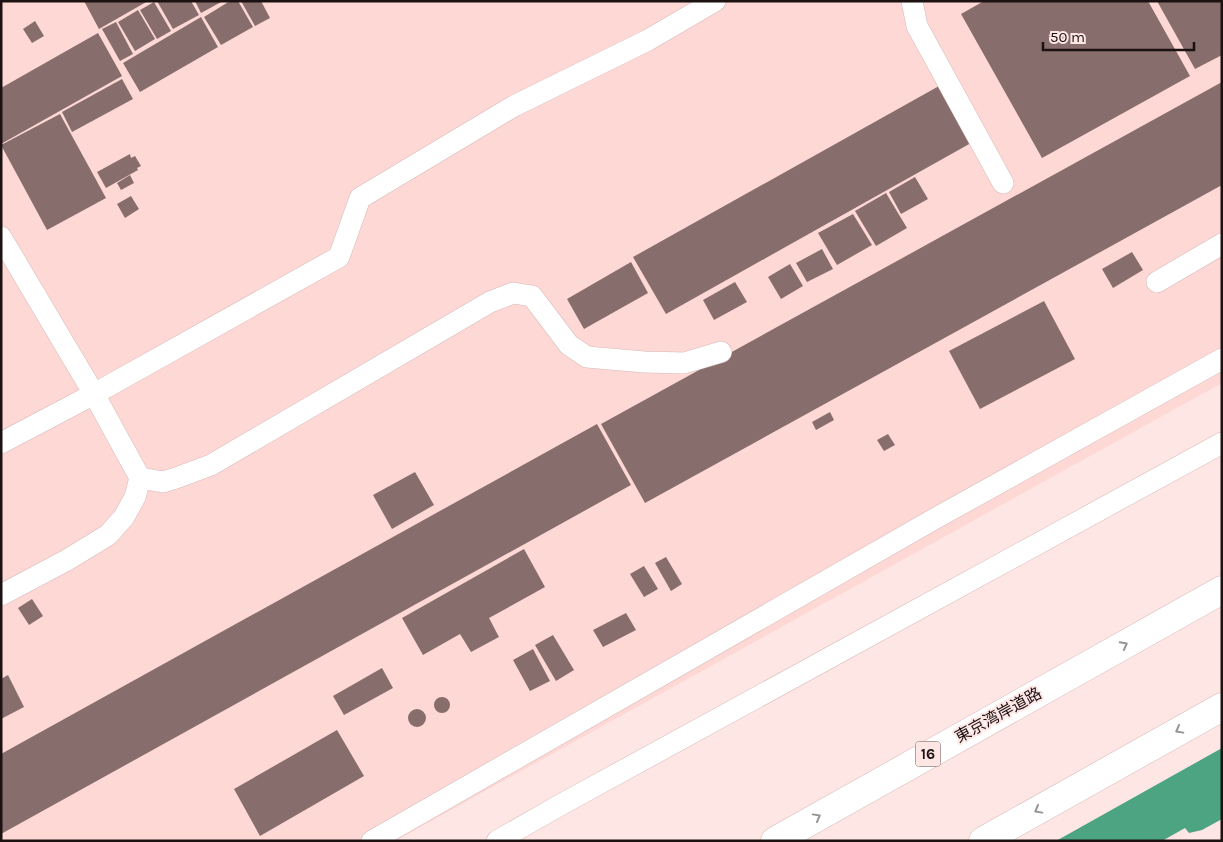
<svg xmlns="http://www.w3.org/2000/svg" width="1223" height="842" font-family="Karla,'Noto Sans JP',sans-serif">
  <rect width="100%" height="100%" fill="#fee6e5"/>
  <path fill="#fed8d5" d="M1,1H1222V383L395,841H1Z"/>
  <path fill="#4da482" d="M1222,748V819L1202,830L1189,833L1185,828L1162,841H1056Z"/>
  <path fill="#876d6c" d="M84,1H148L99,29Z
    M157,1H191L199,15L173,29Z
    M195,1H223L201,13Z
    M230,1H238L253,27L221,45L204,17Z
    M241,1H261L270,18L255,26Z
    M984,1H1148L1190,76L1042,158L961,14Z
    M1157,1H1222V55L1195,69Z
    M154,2L171,31L157,39L140,10Z
    M138,10L155,39L135,51L118,22Z
    M201,17L218,47L140,92L123,63Z
    M35,21L44,36L32,43L23,29Z
    M116,22L133,54L120,61L102,29Z
    M98,33L122,76L1,144V88Z
    M122,79L133,99L72,132L62,112Z
    M1222,82V185L645,503L601,424Z
    M939,86L971,143L666,314L633,257Z
    M60,114L106,198L47,230L1,145Z
    M130,154L131,158L135,156L141,166L137,168L138,170L106,188L97,172Z
    M130,175L134,183L121,190L117,183Z
    M915,177L928,199L901,214L889,192Z
    M886,193L907,228L876,246L855,211Z
    M131,196L139,209L125,218L117,204Z
    M853,214L872,245L837,265L818,233Z
    M822,249L833,269L807,282L796,263Z
    M1132,252L1143,270L1113,288L1102,269Z
    M631,262L648,293L584,329L567,299Z
    M790,264L803,286L781,299L768,277Z
    M735,282L747,302L714,320L703,300Z
    M1044,301L1075,359L980,409L949,351Z
    M830,412L834,420L816,430L812,422Z
    M597,424L631,485L1,834V754Z
    M888,434L895,445L884,451L877,440Z
    M415,472L434,505L392,529L373,495Z
    M524,549L545,587L489,618L499,637L471,652L460,634L423,655L402,618Z
    M666,557L682,584L671,591L655,563Z
    M644,566L658,589L644,597L630,574Z
    M32,599L43,616L29,625L18,608Z
    M626,613L636,630L603,647L593,630Z
    M553,635L574,670L556,681L535,645Z
    M533,649L550,681L530,691L513,660Z
    M382,668L393,688L344,715L333,696Z
    M8,675L24,707L1,719V679Z
    M434 705a8 8 0 1 1 16 0a8 8 0 1 1-16 0Z
    M408 718a9 9 0 1 1 18 0a9 9 0 1 1-18 0Z
    M337,730L364,776L260,836L234,789Z"/>
  <g fill="none" stroke-linecap="round" stroke-linejoin="round">
    <g stroke="#d6b9b7" stroke-width="22">
      <path id="minor" d="M912,1L917,26L1003,183
        M1,237L94,394L140,478L135,497L124,517L108,535L67,560L1,595
        M1157,282L1222,244
        M1,443L94,394L339,257L360,198L514,106L648,40L715,1
        M140,478L163,482L176,478L211,465L490,302L513,293L532,296L569,345L587,357L644,362L684,363L721,352
        M372,841L936,518L1222,359
        M497,841L562,804L1222,443"/>
    </g>
    <g stroke="#d6b9b7" stroke-width="29">
      <path id="highway" d="M775,841L1222,590
        M983,841L1222,707"/>
    </g>
    <use href="#minor" stroke="#fff" stroke-width="21"/>
    <use href="#highway" stroke="#fff" stroke-width="28"/>
  </g>
  <defs><path id="oneway-chevron" d="M-2-3.5L2.5 0L-2 3.5" fill="none" stroke-width="1.6" stroke-linecap="round" stroke-linejoin="round" transform="scale(1.25)"/></defs>
  <g stroke="#999494">
    <use href="#oneway-chevron" transform="translate(1124 645) rotate(-28)"/>
    <use href="#oneway-chevron" transform="translate(1179 730) rotate(151)"/>
    <use href="#oneway-chevron" transform="translate(1038 810) rotate(151)"/>
    <use href="#oneway-chevron" transform="translate(817 817) rotate(-29)"/>
  </g>
  <g text-anchor="middle" dominant-baseline="central" stroke-width="4" stroke-linejoin="round" paint-order="stroke">
    <rect fill="#fee6e5" stroke="#605251" stroke-width="1" x="915.5" y="741.5" width="25" height="25" rx="4"/>
    <g font-size="15" font-weight="bold" fill="#1c1212">
      <text x="928" y="754">16</text>
    </g>
    <g font-size="16" fill="#1c1212" stroke="#fee6e5">
      <text transform="translate(998 715) rotate(-29)">東京湾岸道路</text>
    </g>
  </g>
  <rect width="1223" height="842" fill="none" stroke="#1c1212" stroke-width="5"/>
  <path d="M1043 42v8h151v-8" fill="none" stroke="#1c1212" stroke-width="2.5"/>
  <text x="1050" y="42" font-size="15" fill="#1c1212" stroke="#fee6e5" stroke-width="4" paint-order="stroke">50 m</text>
</svg>
